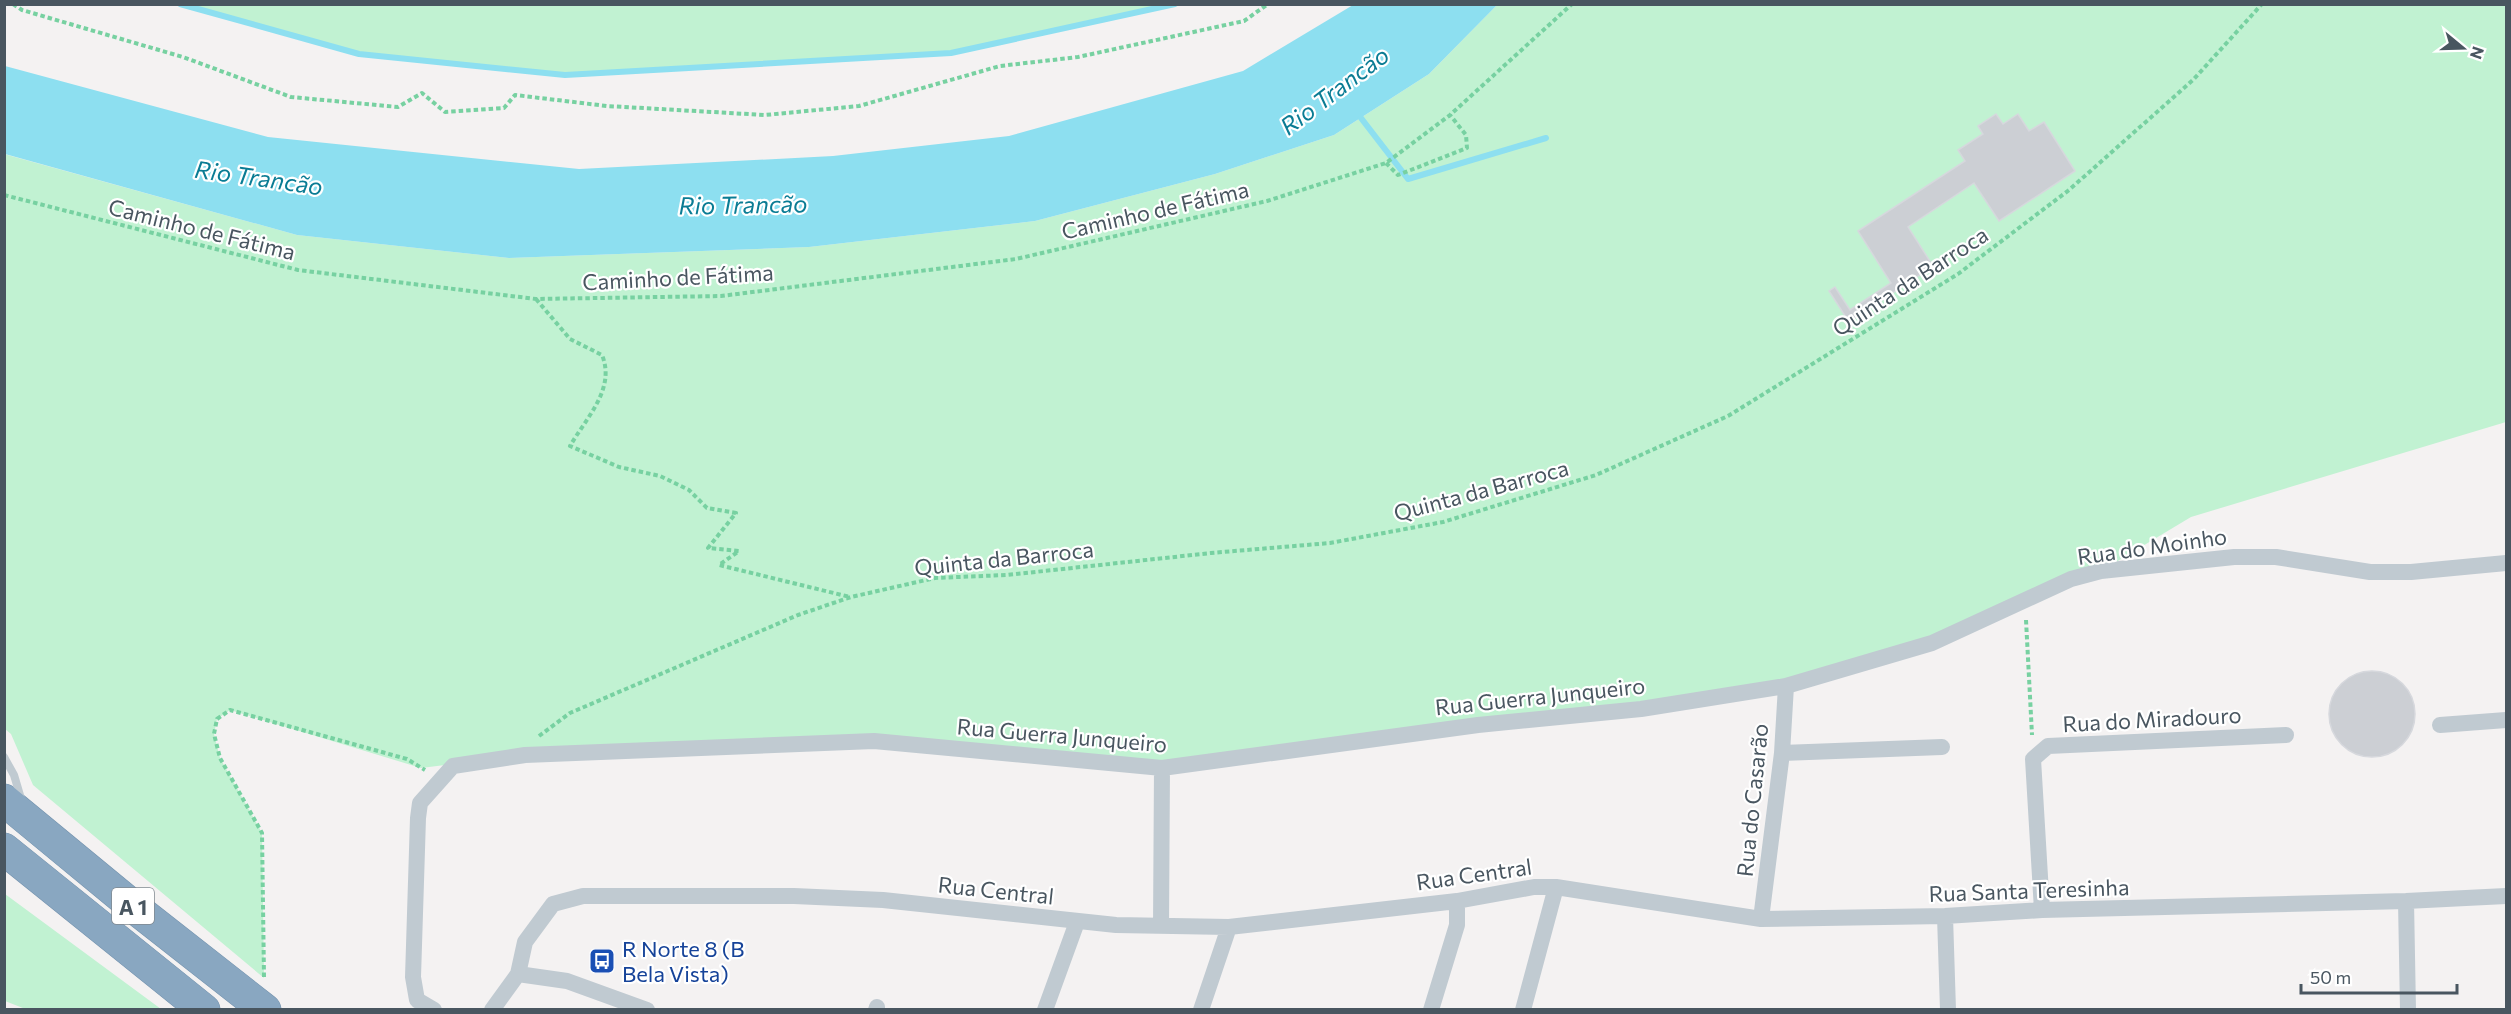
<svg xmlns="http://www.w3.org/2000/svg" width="2511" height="1014" font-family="Commissioner,sans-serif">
  <rect width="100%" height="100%" fill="#f4f2f2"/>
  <path fill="#c1f2d2" d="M180,5V4L1175,5L951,53L565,75L359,54Z
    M1497,5H2506V422L2191,517L2101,571L1975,624L1786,686L1163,768L874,741L525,755L421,768L230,710L217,719L214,734L220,758L262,833L264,978L33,785L11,734L5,729L4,154L297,235L509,258L809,247L1035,221L1215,174L1334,135L1429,74Z
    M5,894L161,1009L28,1010L5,1001Z"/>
  <path fill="#8ddff0" d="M1353,5H1497L1429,74L1334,135L1215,174L1035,221L809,247L509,258L297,235L5,154V66L268,137L579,169L833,156L1009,136L1243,71Z"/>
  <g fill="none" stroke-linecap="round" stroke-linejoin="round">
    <path stroke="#8ddff0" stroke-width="6" d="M180,4L359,54L565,75L951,53L1175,4
      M1361,118L1408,179L1546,138"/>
  </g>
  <path fill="#cccfd4" stroke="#d6d8dd" stroke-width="1.5" d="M1996,114L2003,124L2018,114L2029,131L2044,122L2075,171L1999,221L1974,183L1908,227L1933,266L1849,322L1829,291L1835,287L1850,310L1891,283L1858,231L1965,161L1958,150L1983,134L1978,126Z
    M2329 714a43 43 0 1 1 86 0a43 43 0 1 1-86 0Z"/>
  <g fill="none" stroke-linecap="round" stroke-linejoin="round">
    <g stroke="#7492ad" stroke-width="33">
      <path id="highway" d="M4,800L135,908L265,1010
        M4,849L204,1010"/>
    </g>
    <path stroke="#77d1a1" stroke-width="4" stroke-dasharray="4.5 3" stroke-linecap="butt" d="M13,4L22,10L183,57L291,97L398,107L422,93L445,112L504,108L515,95L607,106L765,115L859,106L1000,66L1078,57L1244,21L1268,4
      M1386,163L1398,175L1467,148L1466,135L1450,115
      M4,195L298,270L536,299L721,296L1016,259L1267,201L1386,163L1450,115L1572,4
      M536,299L570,339L602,355C616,389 586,418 570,446L619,467L660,476L689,490L707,508L736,513L708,548L739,551L719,565L850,597
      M2026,620L2032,735
      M539,736L570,713L798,615L851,597L935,578L1007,575L1211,553L1330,543L1443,522L1596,475L1728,416L1958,274L2069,190L2193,80L2262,4
      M264,977L262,833L220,758L214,734L217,719L230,710L407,759L425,770"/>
    <path stroke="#c0cad1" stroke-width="8" d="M4,757L14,775L22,802"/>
    <path stroke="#c0cad1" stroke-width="16" d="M2440,725L2506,720
      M1782,753L1942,747
      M2406,901L2408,1010
      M2042,910L2033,759L2048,746L2286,735
      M1945,916L1948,1010
      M1761,919L1782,753L1786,686
      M1161,926L1162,768
      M518,974L567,981L647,1010
      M434,1010L417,1000L413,977L418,818L420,803L453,766L525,755L874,741L1162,768L1478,725L1641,709L1786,686L1932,643L2071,579L2101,571L2234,557H2276L2370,572H2411L2506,563
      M492,1010L518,974L525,942L553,904L583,896H794L883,900L1116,925L1229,927L1457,901L1534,887H1556L1761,919L1945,916L2042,910L2406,901L2506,896
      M876,1010L877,1007
      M1045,1010L1077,922
      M1201,1010L1229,927
      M1431,1010L1457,925V901
      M1523,1010L1556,887"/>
    <use href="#highway" stroke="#89a7c1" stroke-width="32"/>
  </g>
  <defs>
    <g id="bus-square" transform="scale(1.35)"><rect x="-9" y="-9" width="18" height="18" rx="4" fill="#1a4fb4" stroke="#fff"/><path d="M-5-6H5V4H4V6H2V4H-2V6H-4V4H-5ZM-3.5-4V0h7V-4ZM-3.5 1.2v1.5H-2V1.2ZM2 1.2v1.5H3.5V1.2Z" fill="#fff"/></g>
  </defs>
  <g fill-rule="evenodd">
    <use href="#bus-square" x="602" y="961"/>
  </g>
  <g text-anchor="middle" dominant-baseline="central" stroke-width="4.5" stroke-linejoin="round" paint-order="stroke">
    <rect fill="#fff" stroke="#808990" stroke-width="1.5" x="112" y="888" width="42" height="36" rx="4.5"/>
    <g font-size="21" font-weight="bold" fill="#495660">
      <text x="133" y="906">A 1</text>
    </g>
    <g font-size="22" fill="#495660" stroke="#fff">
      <text transform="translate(1155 210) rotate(-13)">Caminho de Fátima</text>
      <text transform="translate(202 229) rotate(14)">Caminho de Fátima</text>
      <text transform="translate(678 277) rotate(-3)">Caminho de Fátima</text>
      <text transform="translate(1910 281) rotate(-33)">Quinta da Barroca</text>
      <text transform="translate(1481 490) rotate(-15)">Quinta da Barroca</text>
      <text transform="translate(2152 546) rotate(-8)">Rua do Moinho</text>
      <text transform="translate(1004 558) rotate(-6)">Quinta da Barroca</text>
      <text transform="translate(1540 696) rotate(-6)">Rua Guerra Junqueiro</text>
      <text transform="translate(2152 719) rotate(-3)">Rua do Miradouro</text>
      <text transform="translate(1062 735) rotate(5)">Rua Guerra Junqueiro</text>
      <text transform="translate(1752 800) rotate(-84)">Rua do Casarão</text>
      <text transform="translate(1474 874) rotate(-8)">Rua Central</text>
      <text transform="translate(996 890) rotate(6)">Rua Central</text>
      <text transform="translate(2029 890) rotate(-2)">Rua Santa Teresinha</text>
    </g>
    <g font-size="22" fill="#164399" stroke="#fff" text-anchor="start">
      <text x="622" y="948">R Norte 8 (B<tspan x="622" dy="25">Bela Vista)</tspan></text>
    </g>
    <g font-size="24" font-style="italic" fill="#0a7c94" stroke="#fff">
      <text transform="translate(1334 90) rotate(-37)">Rio Trancão</text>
      <text transform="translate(259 177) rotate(8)">Rio Trancão</text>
      <text transform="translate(743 204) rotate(-1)">Rio Trancão</text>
    </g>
  </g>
  <rect width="2511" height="1014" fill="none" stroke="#495660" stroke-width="12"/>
  <g transform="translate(2463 48) rotate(109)" stroke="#ffffff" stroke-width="4.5" paint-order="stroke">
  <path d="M0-4.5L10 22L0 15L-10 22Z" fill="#495660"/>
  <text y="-9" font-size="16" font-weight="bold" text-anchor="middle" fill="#495660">N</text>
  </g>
  <path d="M2301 984v9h156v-9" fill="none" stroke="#495660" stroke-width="3"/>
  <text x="2310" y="984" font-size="18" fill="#495660" stroke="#ffffff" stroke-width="4.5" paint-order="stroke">50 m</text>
</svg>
